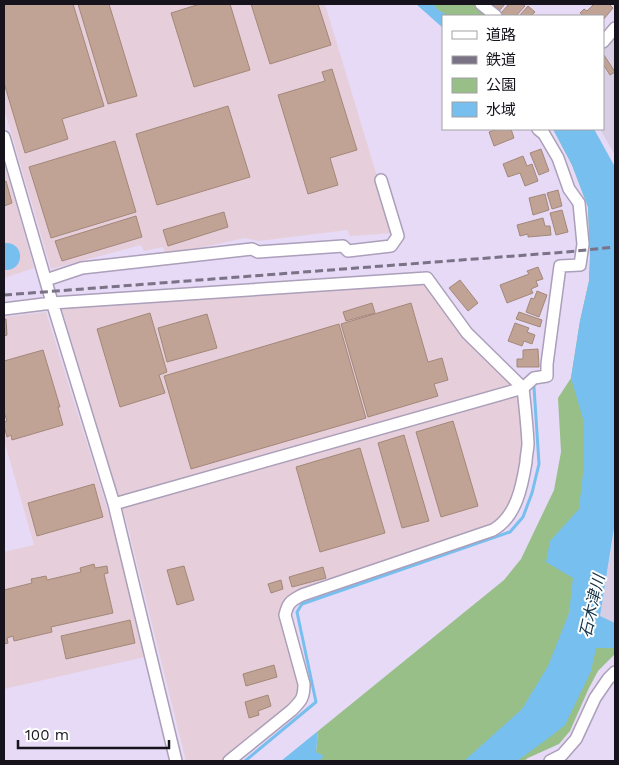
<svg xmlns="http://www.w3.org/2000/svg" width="619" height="765" font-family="'Work Sans','Noto Sans JP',sans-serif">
  <rect width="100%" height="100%" fill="#e6daf6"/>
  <path fill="#d7cee3" d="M615,34V155L600,129H603V49Z
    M615,526V623L600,616Z"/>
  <path fill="#e6cfda" d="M4,4H325L394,233L350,236L347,230L259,241L245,238L166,255L163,247L144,251L141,245L51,269L4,108Z
    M4,162L34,268L4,278Z
    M427,282L519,388L526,444L519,483L507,514L493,526L287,599L301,690L296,701L222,761H186L127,524L61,306Z
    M46,312L113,527L145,657L4,689V552L34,545L4,440V317Z"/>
  <path fill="#99bf88" d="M433,4H473L488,16H446L438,10Z
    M553,129L607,208L591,491L555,691L481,761H304L316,752L318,731L504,580L521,559L554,490L561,452L558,398L571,378L580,321L589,281L590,256L588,207L572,165Z
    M615,623V654L598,671L589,688L570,731L559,744L528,758L524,761H502Z"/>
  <path fill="#76bfef" d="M416,4H434L438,10L449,16H443V28Z
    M553,129H594L615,167V522L600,616L615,623V648H596L591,671L565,725L550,737L517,761H464L522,709L548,666L569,613L573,578L546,562L550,541L579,509L584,464L583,419L571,378L580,321L589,281L590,256L588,207L572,165Z
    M4,243C26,241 25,272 4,270Z
    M318,731L316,752L324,756L319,761H281Z"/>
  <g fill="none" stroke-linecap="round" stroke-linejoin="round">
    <path stroke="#76bfef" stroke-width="3" d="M245,761L316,702L297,612L302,604L510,532L523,517L532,493L539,464L534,387"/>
  </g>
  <path fill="#c0a395" stroke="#a38779" d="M4,4H73L104,106L62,119L68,139L25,153L4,83Z
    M78,4H109L137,96L108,104Z
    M200,4H230L250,70L194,87L171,13Z
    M251,4H318L331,45L270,64Z
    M492,4H505L499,11Z
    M509,4H522L525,6L516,16H504L501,13Z
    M594,4H609L613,8L603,20V16H584L580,13L584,9L587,11Z
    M528,6L535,12L531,16H519Z
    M603,55H604L615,72L610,75L603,64Z
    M332,69L357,150L330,158L338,185L308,194L278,95L325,81L322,72Z
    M228,106L250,177L157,205L136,134Z
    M498,129H511L514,138L494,146L489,132Z
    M115,141L136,212L51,238L29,167Z
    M541,149L549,171L539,175L530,153Z
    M523,156L527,166L532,164L538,181L525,186L520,173L508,177L503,164Z
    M6,181L12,203L4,206V182Z
    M558,190L562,206L552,209L547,193Z
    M545,194L549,210L533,215L529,198Z
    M562,210L568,232L556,235L550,213Z
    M224,212L228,227L168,246L163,230Z
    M136,216L142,237L62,261L55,241Z
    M543,218L545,226H550L551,235L528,237V234L520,236L517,225Z
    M538,267L543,279L536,281L538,286L531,289L533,293L507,303L500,285L529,274L527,271Z
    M460,280L478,303L468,311L449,288Z
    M537,291L547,295L539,317L526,312L531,298L534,299Z
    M372,303L375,313L346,321L343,312Z
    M411,303L428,362L442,358L448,380L434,384L438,396L368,417L341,324Z
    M519,312L542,320L540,327L516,319Z
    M150,313L167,372L159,375L165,393L120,407L97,329Z
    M207,314L217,348L167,362L158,328Z
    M4,319H6L7,335L4,336Z
    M515,323L529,328L527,332L535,335L532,344L524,341L522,346L508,341Z
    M339,324L366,418L191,469L164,376Z
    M538,349L539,367H517V359H523V350Z
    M43,350L60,407H58L63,425L12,440L11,435L7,437L4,426V422L7,421L4,412V361Z
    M453,421L478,506L441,517L416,432Z
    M404,435L429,521L402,528L378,443Z
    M360,448L385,533L320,552L296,467Z
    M94,484L103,517L37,536L28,503Z
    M94,564L95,568L107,566L108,573L104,574L113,613L51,627L52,632L14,641L13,636L7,638L8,643L4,644V590L32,583L31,579L46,576L47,580L81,572L80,568Z
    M184,566L194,600L177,605L167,570Z
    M323,567L326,578L292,587L289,577Z
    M281,580L283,589L271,593L268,584Z
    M130,620L135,643L66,659L61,636Z
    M274,665L277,677L246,686L243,674Z
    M268,695L271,706L258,711L259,715L249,718L245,702Z"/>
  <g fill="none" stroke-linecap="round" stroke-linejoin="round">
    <g stroke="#ab9fba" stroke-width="14">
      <path id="minor" d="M481,4L496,16
        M603,42L615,28
        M4,137L49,292L114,504L176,761
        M46,280L82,268L252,249L258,252L343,246L348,251L391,246L398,236L381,180
        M4,309L52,303L427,278L467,333L523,388C525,406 527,425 528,443C528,449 526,456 526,462C522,487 516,517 493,530L302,595C291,601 288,602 285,615L304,684C304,698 301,701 292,710L229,761
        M114,504L523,388L534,378L547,376V364L560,266L580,265L583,244L579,203L569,189L558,158L544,134L538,129
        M550,761L562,755L576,739L595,698L608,679L615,672"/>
    </g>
    <use href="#minor" stroke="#fff" stroke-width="11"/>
    <path stroke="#7a7285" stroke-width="3" stroke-dasharray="8 4" stroke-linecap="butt" d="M4,295L566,252L615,247"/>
  </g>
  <g text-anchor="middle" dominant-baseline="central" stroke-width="4" stroke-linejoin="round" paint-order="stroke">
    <g font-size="16" font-style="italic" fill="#123347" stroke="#fff">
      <text transform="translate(592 606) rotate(-77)">石木津川</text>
    </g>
  </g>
  <rect width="619" height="765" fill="none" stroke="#17131d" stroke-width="10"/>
  <rect x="442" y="15" width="162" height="115" fill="#ffffff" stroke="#a2a1a5"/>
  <rect x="452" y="31" width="25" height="8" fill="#ffffff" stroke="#a2a1a5"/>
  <text x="486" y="40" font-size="15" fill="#17131d">道路</text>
  <rect x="452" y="56" width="25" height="8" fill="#7a7285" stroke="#a2a1a5"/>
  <text x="486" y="65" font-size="15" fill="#17131d">鉄道</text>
  <rect x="452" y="78" width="25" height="15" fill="#99bf88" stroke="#a2a1a5"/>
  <text x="486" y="90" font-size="15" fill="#17131d">公園</text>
  <rect x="452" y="102" width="25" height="15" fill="#76bfef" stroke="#a2a1a5"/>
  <text x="486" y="115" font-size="15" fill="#17131d">水域</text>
  <path d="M18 740v8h151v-8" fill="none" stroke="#17131d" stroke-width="2.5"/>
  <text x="25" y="740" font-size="15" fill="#17131d" stroke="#ffffff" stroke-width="4" paint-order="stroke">100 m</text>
</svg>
